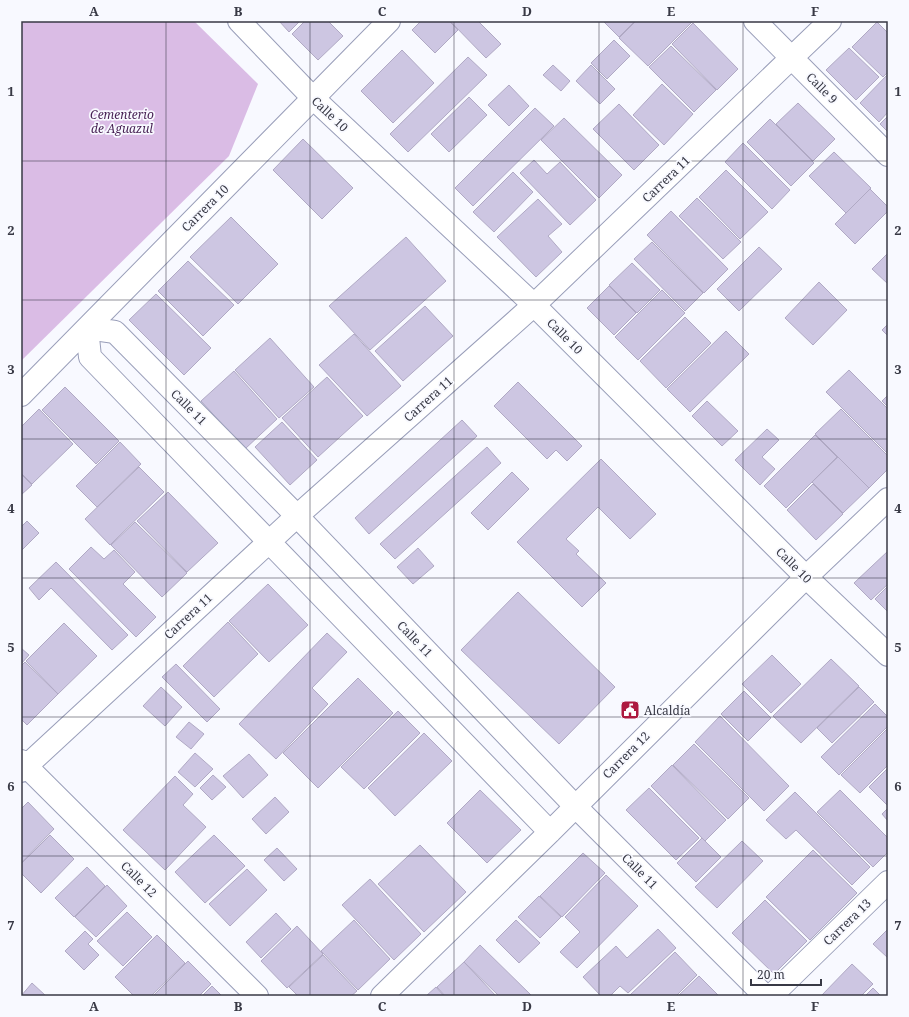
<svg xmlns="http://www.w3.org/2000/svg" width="909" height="1017" font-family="'Noto Serif',serif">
  <rect width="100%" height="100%" fill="#f8f9ff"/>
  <path fill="#dabce5" d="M21,21H194L258,84L229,156L21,361Z"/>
  <path fill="#cdc6e2" stroke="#b0a9c4" d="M279,21H300L289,32Z
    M305,21H328L343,36L318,60L292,34Z
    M421,21H449L458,30L435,53L412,30Z
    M450,21H478L501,44L486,58Z
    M603,21H635L619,37Z
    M636,21H693L648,66L619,38Z
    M877,22L888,33V72L883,77L852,47Z
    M693,23L738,69L717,90L672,44Z
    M614,40L630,56L607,79L591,63Z
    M671,46L716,90L694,112L649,67Z
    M849,48L879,77L856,100L826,70Z
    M402,50L434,83L393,123L361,91Z
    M468,57L487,75L408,152L390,134Z
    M553,65L570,81L561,91L543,75Z
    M591,65L615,89L600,104L576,81Z
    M888,74V112L879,122L860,103Z
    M662,84L693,114L664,145L633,115Z
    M509,85L529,106L509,126L488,105Z
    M469,97L487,115L449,152L431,134Z
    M798,103L835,139L813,161L776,124Z
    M619,104L659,145L634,170L593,129Z
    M535,108L554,126L473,206L455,188Z
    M888,116V132L880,124Z
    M564,118L622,175L599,198L541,140Z
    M770,119L814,163L791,186L747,142Z
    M303,139L353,188L322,219L273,170Z
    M743,143L790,190L772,209L725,162Z
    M834,152L871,188L846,213L809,176Z
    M534,160L547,174L560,162L596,200L570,225L520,173Z
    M726,170L768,212L740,239L699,197Z
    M513,172L533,192L494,232L473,212Z
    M870,189L888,207V211L855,244L835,224Z
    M697,198L741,242L723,259L679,216Z
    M538,199L562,224L548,236L562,252L536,277L497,237Z
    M671,211L728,269L704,293L647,235Z
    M231,217L278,264L238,304L190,257Z
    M406,237L446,281L370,350L329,306Z
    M652,242L703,293L685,311L634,259Z
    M759,247L782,269L739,311L717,289Z
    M888,253V284L872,269Z
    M188,261L234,305L203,336L158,291Z
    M632,263L660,290L637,313L609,285Z
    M819,282L847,310L813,345L785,318Z
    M609,286L636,313L614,335L587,308Z
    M662,290L685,313L638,360L615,337Z
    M156,294L211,348L184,375L129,320Z
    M425,306L453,336L403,381L375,351Z
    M685,317L711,343L666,388L640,361Z
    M888,324V336L882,330Z
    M726,331L749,354L690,412L667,389Z
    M354,334L401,386L367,416L319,365Z
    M270,338L314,387L279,418L235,370Z
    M849,370L888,409V454L826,392Z
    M234,371L277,419L245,449L201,401Z
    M327,377L363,416L318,457L282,418Z
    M518,382L582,446L567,461L556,450L547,459L494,406Z
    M65,387L119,441L96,464L42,410Z
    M888,395V407L882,401Z
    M707,401L738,431L722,446L692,416Z
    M39,409L73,444L32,484L21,473V427Z
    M841,409L888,456V469L869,488L815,434Z
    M462,420L477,436L369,534L355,518Z
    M282,422L317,460L290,485L255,447Z
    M767,429L779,440L762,457L775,469L760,485L735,460Z
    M815,435L837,457L786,508L764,486Z
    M120,442L141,464L97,507L76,486Z
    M487,447L501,463L395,559L380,544Z
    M838,457L869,488L843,513L812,482Z
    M601,459L656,514L630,539L598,507L566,539L579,551L576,554L606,583L582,607L517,542Z
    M139,467L164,492L110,545L85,519Z
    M512,472L529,489L488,530L471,513Z
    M21,474L32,485L21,495Z
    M813,484L843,514L816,540L787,510Z
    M168,492L218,543L187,572L137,521Z
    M27,521L39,533L22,550L21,549V527Z
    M135,522L187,573L162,597L111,545Z
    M91,547L104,559L114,550L135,572L123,584L156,617L136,637L69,569Z
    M418,548L434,566L413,584L397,567Z
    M888,551V584L871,600L854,583Z
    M56,562L128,635L112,650L51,588L39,600L29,588Z
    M268,584L308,625L269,662L229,621Z
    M888,586V612L875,599Z
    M518,592L615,687L559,744L461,650Z
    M228,622L258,654L214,697L183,666Z
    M64,623L97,656L58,694L26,661Z
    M327,633L347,652L312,688L328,704L276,759L239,724Z
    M21,648L29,655L21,664Z
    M772,655L801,684L771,713L742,684Z
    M831,659L859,686L801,743L773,716Z
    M25,662L58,694L27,725L21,719V666Z
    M176,664L220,709L207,722L162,677Z
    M358,678L393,713L318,788L283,753Z
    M161,687L182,707L165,726L143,706Z
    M859,687L874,702L832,743L817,728Z
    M744,691L771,718L748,741L721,714Z
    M875,704L888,717V726L839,775L821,757Z
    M398,711L420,733L364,789L341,767Z
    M720,716L789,786L764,811L695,742Z
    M189,722L204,734L191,749L176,737Z
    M888,728V765L860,793L841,775Z
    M424,733L452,761L395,816L368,788Z
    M694,744L749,798L728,819L673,765Z
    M195,753L213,769L195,787L178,772Z
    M249,754L268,775L243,798L223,776Z
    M672,765L726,820L705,841L651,786Z
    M888,768V804L887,805L869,787Z
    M213,775L226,787L212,800L200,788Z
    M175,776L193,794L183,805L206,827L165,870L123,830Z
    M649,788L699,838L676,860L626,810Z
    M480,790L521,830L487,863L447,823Z
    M840,790L888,838V852L873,867L817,812Z
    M795,792L870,867L852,885L796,830L786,839L766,820Z
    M275,797L289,812L266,834L252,819Z
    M28,802L54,829L21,863V809Z
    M888,808V821L882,814Z
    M50,835L74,859L41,893L21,873V864Z
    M214,835L245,866L205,903L175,872Z
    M702,838L721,857L696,882L677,863Z
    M742,841L763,861L717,908L695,887Z
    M420,845L466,892L424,932L378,884Z
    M277,848L297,869L284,881L264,860Z
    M813,850L857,893L810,940L766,897Z
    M583,853L605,873L562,917L540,896Z
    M87,867L105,886L74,917L55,898Z
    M247,869L267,890L230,926L209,904Z
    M606,875L638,906L577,968L560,952L580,932L565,917Z
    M370,879L421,934L394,960L342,905Z
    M107,885L127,906L96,937L75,917Z
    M539,896L561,917L540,938L518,917Z
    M765,900L807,941L774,974L732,933Z
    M127,912L152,937L123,966L97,941Z
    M276,913L291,929L261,958L246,942Z
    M354,920L390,959L358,990L321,951Z
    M516,920L540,943L519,963L496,940Z
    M297,926L323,954L287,988L261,961Z
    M658,929L676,948L628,993L620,986L610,996H601L583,977L616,946L627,958Z
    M888,929V958L873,944Z
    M85,931L93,939L88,944L99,955L84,970L65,951Z
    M157,935L185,963L151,996H134L115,977Z
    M480,945L532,996H499L464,962Z
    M675,952L697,975L676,996H629Z
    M323,955L357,991L351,996H298L289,987Z
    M188,961L211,984L199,996H153Z
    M464,962L496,996H445L437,987Z
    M852,964L873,984L861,996H821Z
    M699,976L719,996H678Z
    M32,983L46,996H21Z
    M212,986L222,996H202Z
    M436,987L444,996H426Z
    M873,988L881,996H865Z"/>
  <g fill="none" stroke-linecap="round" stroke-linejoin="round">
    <g stroke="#999eb9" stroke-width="24">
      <path id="minor" d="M755,21L888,155
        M21,395L389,21
        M21,761L257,996
        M21,771L297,516L534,305L830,21
        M550,832L90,357L87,328L115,332L297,516L575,806L765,996
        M382,996L550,832L806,577L888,499
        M771,996L888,882"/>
    </g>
    <g stroke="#999eb9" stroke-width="24">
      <path id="tertiary" d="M239,21L313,98L534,305L806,577L888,655"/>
    </g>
    <use href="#minor" stroke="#fff" stroke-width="22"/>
    <use href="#tertiary" stroke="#fff" stroke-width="22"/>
  </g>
  <path fill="none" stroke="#383945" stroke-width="1" stroke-opacity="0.55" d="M166,21V996M310,21V996M454,21V996M599,21V996M743,21V996M21,161H888M21,300H888M21,439H888M21,578H888M21,717H888M21,856H888"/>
  <defs>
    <g id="civic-square" transform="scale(1)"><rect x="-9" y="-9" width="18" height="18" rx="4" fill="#ad193f" stroke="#f8f9ff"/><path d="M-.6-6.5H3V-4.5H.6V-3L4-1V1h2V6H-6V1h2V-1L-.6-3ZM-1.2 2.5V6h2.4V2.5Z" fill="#fff"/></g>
  </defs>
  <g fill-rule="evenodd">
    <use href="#civic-square" x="630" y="710"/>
  </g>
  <g text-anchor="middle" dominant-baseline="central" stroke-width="3.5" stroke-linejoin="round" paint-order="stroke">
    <g font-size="12" fill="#383945" stroke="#f8f9ff">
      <text transform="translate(822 88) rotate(45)">Calle 9</text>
      <text transform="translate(330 114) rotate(43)">Calle 10</text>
      <text transform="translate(666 179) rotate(-44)">Carrera 11</text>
      <text transform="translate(205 208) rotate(-45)">Carrera 10</text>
      <text transform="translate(565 336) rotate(45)">Calle 10</text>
      <text transform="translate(428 399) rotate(-42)">Carrera 11</text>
      <text transform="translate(189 407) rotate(45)">Calle 11</text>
      <text transform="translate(794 565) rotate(45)">Calle 10</text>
      <text transform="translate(188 616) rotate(-43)">Carrera 11</text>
      <text transform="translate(415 639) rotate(46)">Calle 11</text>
      <text transform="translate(626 755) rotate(-45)">Carrera 12</text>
      <text transform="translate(640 871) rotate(45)">Calle 11</text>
      <text transform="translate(139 879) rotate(45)">Calle 12</text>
      <text transform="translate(847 922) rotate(-44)">Carrera 13</text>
    </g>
    <g font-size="12" font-style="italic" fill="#451e52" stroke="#f8f9ff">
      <text x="122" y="114">Cementerio<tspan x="122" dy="14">de Aguazul</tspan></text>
    </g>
    <g font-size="12" fill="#383945" stroke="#f8f9ff" text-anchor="start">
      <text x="644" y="710">Alcaldía</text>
    </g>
  </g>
  <rect width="909" height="1017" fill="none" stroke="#f8f9ff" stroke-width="44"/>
  <path d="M751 979v6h70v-6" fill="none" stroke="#383945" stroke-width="2"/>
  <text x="757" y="979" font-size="12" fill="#383945" stroke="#f8f9ff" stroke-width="3" paint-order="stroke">20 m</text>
  <rect x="22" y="22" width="865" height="973" fill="none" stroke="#383945" stroke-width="1.5"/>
  <g font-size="13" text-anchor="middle" font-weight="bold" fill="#383945">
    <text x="94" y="16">A</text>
    <text x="238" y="16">B</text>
    <text x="382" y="16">C</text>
    <text x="527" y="16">D</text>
    <text x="671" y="16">E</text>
    <text x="815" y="16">F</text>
    <text x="11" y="96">1</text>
    <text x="898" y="96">1</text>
    <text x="11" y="235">2</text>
    <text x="898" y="235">2</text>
    <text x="11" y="374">3</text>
    <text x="898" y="374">3</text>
    <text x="11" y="513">4</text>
    <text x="898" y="513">4</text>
    <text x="11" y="652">5</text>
    <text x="898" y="652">5</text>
    <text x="11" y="791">6</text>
    <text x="898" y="791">6</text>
    <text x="11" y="930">7</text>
    <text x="898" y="930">7</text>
    <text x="94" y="1011">A</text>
    <text x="238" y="1011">B</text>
    <text x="382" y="1011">C</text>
    <text x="527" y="1011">D</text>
    <text x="671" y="1011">E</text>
    <text x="815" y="1011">F</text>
  </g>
</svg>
